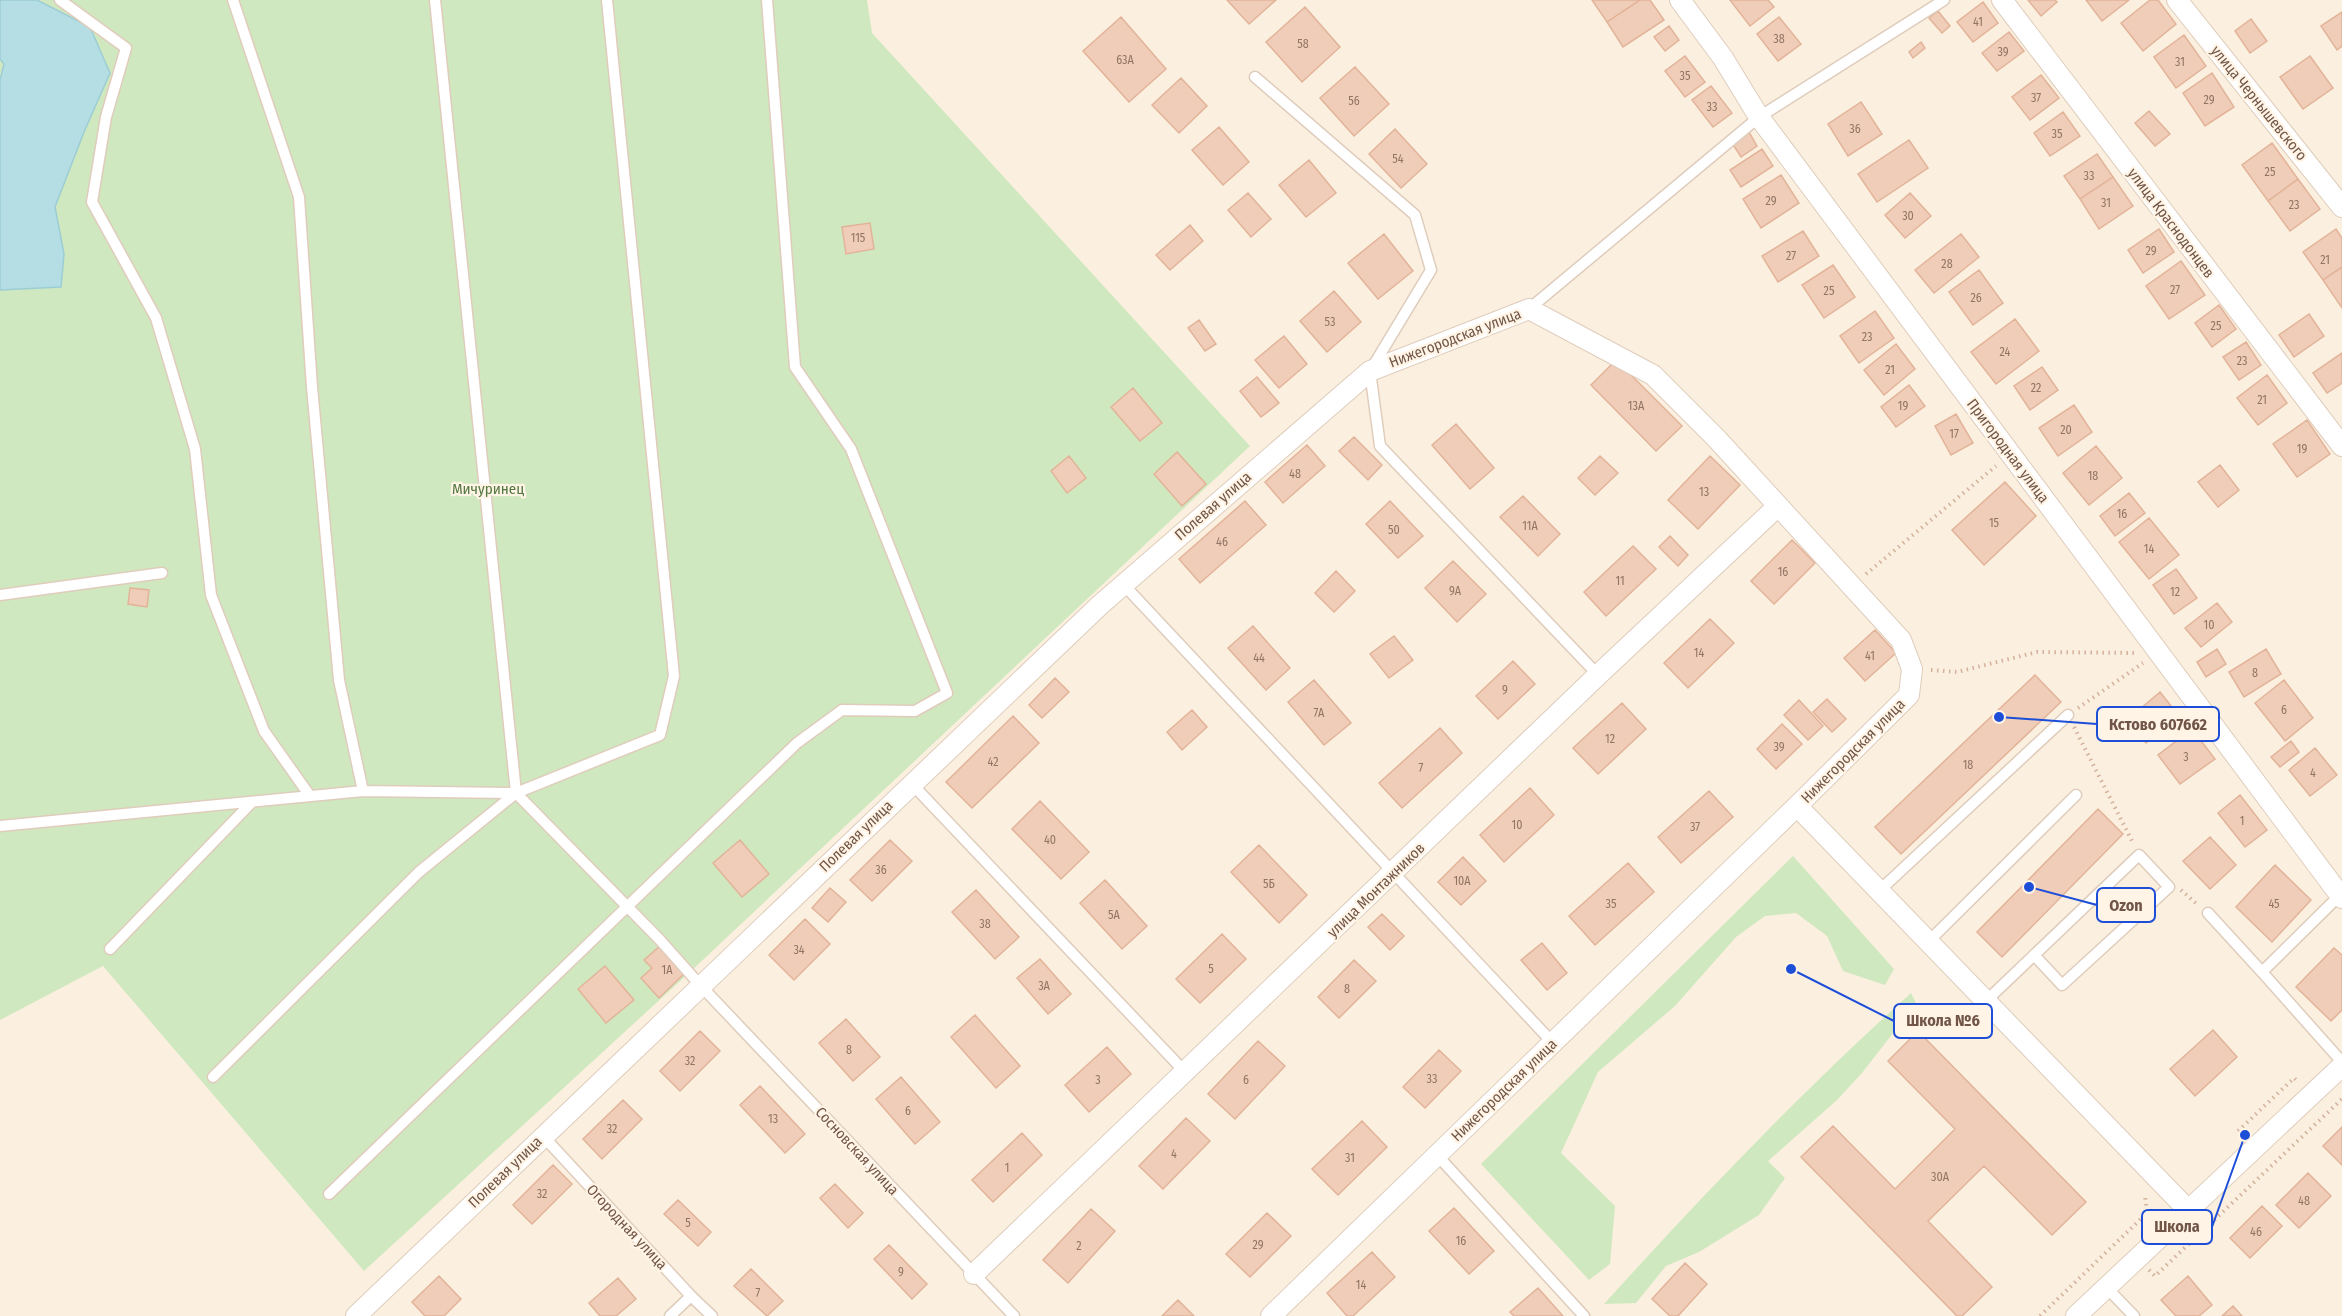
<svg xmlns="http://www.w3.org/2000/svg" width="2342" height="1316" font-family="'Fira Sans Condensed',sans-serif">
  <rect width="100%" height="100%" fill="#fbf0df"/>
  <path fill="#d0e8bf" d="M0,0H867L872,33L1250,446L690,972L364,1271L103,966L0,1020Z
    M1793,856L1894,969L1885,985L1843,971L1827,936L1796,913L1765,916L1736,937L1675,1006L1598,1072L1561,1153L1615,1206L1610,1264L1589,1280L1481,1164Z
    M1911,993L1925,1021L1897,1028L1862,1073L1837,1100L1768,1161L1785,1178L1759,1215L1699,1252L1666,1266L1636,1303L1604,1304C1702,1196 1803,1090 1911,993Z"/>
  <path fill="#b5dee4" stroke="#9ccdd5" stroke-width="1.5" d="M0,0H37L90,27L110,73L84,132L55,207L64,254L61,287L0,290V80L4,64L0,59Z"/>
  <path fill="#f0cdb8" stroke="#e2b399" stroke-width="1.5" d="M1227,0H1276L1249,24Z
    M1592,0H1640L1607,22Z
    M1640,0H1650L1664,20L1623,47L1607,22Z
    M1730,0H1768L1774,7L1750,26Z
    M2028,0H2055L2057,2L2041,16Z
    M2086,0H2129L2102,21Z
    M2150,0H2158L2176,24L2143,51L2121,23Z
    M1983,2L1998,23L1973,42L1957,22Z
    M1305,7L1340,47L1302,82L1266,42Z
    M1938,11L1950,26L1942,33L1929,18Z
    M2342,12V46L2337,50L2321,26Z
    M1121,17L1166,69L1129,102L1083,51Z
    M1779,17L1801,44L1778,61L1757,34Z
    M2251,19L2267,41L2250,53L2235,31Z
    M1669,26L1679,40L1665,51L1654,37Z
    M2009,32L2024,51L1997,71L1982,53Z
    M2184,35L2206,66L2176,88L2154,57Z
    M1921,42L1925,48L1913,58L1909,52Z
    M1685,56L1705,82L1685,97L1665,71Z
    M2310,56L2333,88L2303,109L2280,77Z
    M1355,67L1389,104L1354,136L1320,98Z
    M2212,73L2234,107L2205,126L2183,93Z
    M2041,75L2059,98L2030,120L2012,97Z
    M1181,78L1207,106L1179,133L1152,105Z
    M1711,86L1732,113L1713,127L1692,100Z
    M1861,102L1882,134L1848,156L1828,124Z
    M2149,111L2170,134L2155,146L2135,123Z
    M2063,112L2080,136L2050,156L2034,133Z
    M1219,127L1249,162L1223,185L1192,150Z
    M1395,129L1427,164L1401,188L1369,154Z
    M1749,132L1757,146L1741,157L1732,143Z
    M1909,140L1928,168L1877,202L1858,174Z
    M2272,143L2298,179L2268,201L2242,165Z
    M1762,149L1773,166L1741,187L1730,170Z
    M2097,154L2113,177L2080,199L2064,176Z
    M1309,160L1336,193L1306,217L1279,185Z
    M1781,175L1799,203L1761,228L1743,199Z
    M2113,177L2133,206L2099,229L2080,199Z
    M2298,179L2320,209L2290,231L2268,201Z
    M1248,193L1271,219L1251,237L1228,210Z
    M1910,193L1931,216L1905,238L1885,215Z
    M870,223L874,249L846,254L842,227Z
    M1190,225L1203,241L1170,270L1156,255Z
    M2159,229L2174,252L2143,273L2128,250Z
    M2336,229L2342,238V267L2323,280L2303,252Z
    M1803,231L1819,256L1778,282L1762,256Z
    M1384,234L1413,271L1378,299L1348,263Z
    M1961,234L1979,257L1934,293L1915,270Z
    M2181,261L2205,295L2169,319L2146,286Z
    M1833,265L1855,297L1824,318L1802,285Z
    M2342,267V308L2323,280Z
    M1979,270L2003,303L1973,325L1949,292Z
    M1334,291L1361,322L1327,352L1300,321Z
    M2219,305L2236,329L2212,347L2195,323Z
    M1875,311L1894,338L1859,363L1840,336Z
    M2309,314L2324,336L2294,357L2279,335Z
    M2015,319L2039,351L1996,384L1971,352Z
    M1199,320L1216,344L1205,351L1188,328Z
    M1284,336L1307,364L1279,388L1255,360Z
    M2246,342L2261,365L2239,380L2223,357Z
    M1896,344L1915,369L1884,395L1864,370Z
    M2342,353V383L2327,393L2313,373Z
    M1616,360L1682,426L1656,451L1591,385Z
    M2042,367L2058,390L2030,410L2014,386Z
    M2267,375L2287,403L2258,425L2237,398Z
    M1257,377L1279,403L1261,417L1240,391Z
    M1909,385L1925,406L1896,427L1881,407Z
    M1133,388L1162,423L1140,441L1111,407Z
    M2074,405L2092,432L2058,456L2039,428Z
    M1956,414L1973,443L1951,455L1935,426Z
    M2307,420L2330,454L2297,477L2273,444Z
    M1456,424L1494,468L1470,489L1432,445Z
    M1354,437L1382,465L1368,480L1339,451Z
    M1307,445L1325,466L1283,503L1265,482Z
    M2096,446L2122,478L2089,505L2063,473Z
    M1177,452L1206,484L1182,506L1154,474Z
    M1069,456L1086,478L1067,493L1051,471Z
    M1600,456L1618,473L1595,495L1578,478Z
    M1710,456L1740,485L1698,529L1668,500Z
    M2220,465L2239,490L2218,507L2198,482Z
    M2005,482L2036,516L1984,565L1952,530Z
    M2129,493L2145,513L2115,536L2100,516Z
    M1523,496L1560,534L1538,556L1500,517Z
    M1245,501L1266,525L1200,583L1179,559Z
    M1390,501L1423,536L1398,558L1366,524Z
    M2149,518L2179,555L2149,579L2119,542Z
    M1670,536L1688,555L1678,566L1659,547Z
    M1792,540L1815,563L1774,604L1751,581Z
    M1633,546L1656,569L1606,616L1584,592Z
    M1453,561L1486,594L1457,622L1425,588Z
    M2176,569L2197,598L2174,614L2153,585Z
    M1336,571L1355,591L1334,612L1315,593Z
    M130,588L149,590L147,607L128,604Z
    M2217,603L2232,622L2201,647L2185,628Z
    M1710,619L1734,643L1688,688L1664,663Z
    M1253,626L1290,668L1266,690L1228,648Z
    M1875,630L1896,653L1865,681L1844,658Z
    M1394,636L1413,660L1389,678L1370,654Z
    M2217,649L2226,664L2206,677L2197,662Z
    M2266,649L2281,674L2244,697L2229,672Z
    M1513,661L1535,684L1498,719L1476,696Z
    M2035,675L2061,702L1901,854L1875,827Z
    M1055,678L1069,692L1042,718L1029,705Z
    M1314,680L1351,723L1324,745L1288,702Z
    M2284,680L2313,718L2285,741L2255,703Z
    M2160,692L2179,716L2146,743L2127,720Z
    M1827,699L1846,719L1832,732L1813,712Z
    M1799,700L1823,726L1808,740L1784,715Z
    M1622,703L1646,729L1598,774L1573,748Z
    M1192,710L1207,727L1182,750L1167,732Z
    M1013,716L1039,743L972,808L946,782Z
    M1782,724L1802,744L1776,769L1757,749Z
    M1440,728L1462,753L1402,808L1379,783Z
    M2192,729L2215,759L2180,784L2158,755Z
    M2291,741L2299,752L2280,767L2271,757Z
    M2315,748L2337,775L2310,796L2289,770Z
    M1530,788L1554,815L1504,862L1480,835Z
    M1709,791L1733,817L1681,863L1658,837Z
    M2240,795L2267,830L2245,847L2218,813Z
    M1040,801L1089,852L1061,879L1012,829Z
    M2098,809L2123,834L2002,957L1977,932Z
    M2210,837L2236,865L2210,889L2183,861Z
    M740,840L769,874L742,897L713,863Z
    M890,840L912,861L872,901L850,880Z
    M1259,845L1307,895L1279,923L1231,872Z
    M1463,857L1486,881L1461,905L1438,882Z
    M1628,863L1654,892L1595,945L1569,916Z
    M2275,865L2311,900L2272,942L2236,907Z
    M1105,880L1147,926L1122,949L1080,903Z
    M830,888L846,902L828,922L812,908Z
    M976,890L1019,937L995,959L952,912Z
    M1382,914L1404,936L1390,950L1368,927Z
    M805,919L830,944L794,980L769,955Z
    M1222,934L1246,959L1200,1003L1176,979Z
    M1542,943L1567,973L1547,990L1521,960Z
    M661,945L686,972L659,998L641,978L652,968L644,960Z
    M2334,948L2342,955V1010L2331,1021L2296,987Z
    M1040,959L1071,994L1048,1014L1017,978Z
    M1354,960L1376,981L1339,1018L1318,997Z
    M605,966L634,1000L606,1023L578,989Z
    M975,1015L1020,1066L996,1088L951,1037Z
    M846,1019L880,1057L853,1081L819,1043Z
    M2213,1030L2237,1057L2195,1096L2170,1069Z
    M700,1031L720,1051L680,1091L660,1071Z
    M1918,1031L2086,1202L2052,1235L1984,1166L1928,1221L1992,1287L1962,1316H1957L1801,1157L1833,1126L1895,1189L1955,1129L1888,1061Z
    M1258,1041L1285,1066L1235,1119L1208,1094Z
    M1107,1047L1131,1074L1089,1112L1065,1085Z
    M1439,1050L1461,1071L1425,1108L1403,1087Z
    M901,1077L940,1122L915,1144L876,1099Z
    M760,1086L805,1134L785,1153L740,1105Z
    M623,1100L642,1119L602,1159L583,1139Z
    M1186,1118L1210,1141L1163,1189L1139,1166Z
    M1362,1121L1387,1147L1338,1195L1312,1169Z
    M2342,1127V1165L2323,1146Z
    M1022,1133L1042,1155L993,1202L972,1180Z
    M553,1165L572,1184L532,1224L513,1205Z
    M2308,1173L2331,1196L2299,1228L2276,1205Z
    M835,1184L863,1213L848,1228L820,1198Z
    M678,1200L711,1232L698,1246L664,1214Z
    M2262,1206L2282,1226L2250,1258L2230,1238Z
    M1454,1208L1494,1251L1469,1274L1429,1231Z
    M1091,1209L1115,1231L1068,1283L1043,1260Z
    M1267,1213L1291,1236L1250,1277L1226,1254Z
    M889,1245L927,1284L912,1299L874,1259Z
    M1372,1252L1395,1277L1353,1316H1347L1327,1293Z
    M1685,1263L1707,1284L1678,1316H1670L1652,1299Z
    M751,1269L783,1301L767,1316L734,1286Z
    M439,1276L461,1299L444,1316H425L412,1302Z
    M2188,1276L2212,1305L2199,1316H2176L2161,1300Z
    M618,1278L636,1299L616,1316H600L589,1303Z
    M1538,1288L1563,1316H1514L1510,1312Z
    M1178,1300L1194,1316H1162Z
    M2233,1306L2242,1316H2222Z"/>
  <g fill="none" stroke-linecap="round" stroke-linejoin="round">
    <g stroke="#dfccbc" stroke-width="13">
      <path id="service" d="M60,0L126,48L106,117L92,202L156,318L195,449L211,595L264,731L310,796
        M233,0L299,197L312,387L339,680L363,791
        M435,0L516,793L660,940L700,985L1014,1316
        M1255,77L1415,215L1431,270L1370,371L1380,446L1598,675
        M1529,309L1759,117L1944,0
        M1123,584L1553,1043
        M0,595L162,573
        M912,784L1185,1072
        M0,826L363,791L516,793L660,735L674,676L607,0
        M1879,891L2068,715
        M2340,895L2262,972L2342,1062
        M2208,913L2262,972
        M1928,942L2076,795
        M110,949L252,802
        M1986,1001L2139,855L2169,887L2062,985L2034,955
        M213,1077L419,872L516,793
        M543,1136L691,1296L712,1316
        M1437,1155L1584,1316
        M329,1194L797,743L842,710L915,711L947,693L851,449L795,367L767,0
        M2106,1287L2134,1316
        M670,1316L691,1296"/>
    </g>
    <g stroke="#dfccbc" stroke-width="22">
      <path id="minor" d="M1680,0L1723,58L1759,117L2342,898
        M2002,0L2342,446
        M2177,0L2342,207
        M1797,806L2188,1210
        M974,1274L1598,675L1778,506
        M356,1316L1100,605L1370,371L1529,309L1653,375L1717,439L1901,640L1912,669L1909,695L1797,806L1271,1316
        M2076,1316L2342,1066"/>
    </g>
    <path stroke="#d4b19c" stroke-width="4" stroke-dasharray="1.5 4.5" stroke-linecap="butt" d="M1866,574L1996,466
      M1931,670L1957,672L2037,652L2137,653
      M2078,708L2143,663
      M2074,727L2133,843
      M2181,890L2198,905
      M2238,1131L2294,1078L2298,1082
      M2149,1270L2155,1276L2342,1099
      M2040,1316L2147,1213L2145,1195"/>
    <use href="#service" stroke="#fff" stroke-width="10"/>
    <use href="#minor" stroke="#fff" stroke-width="20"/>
  </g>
  <g text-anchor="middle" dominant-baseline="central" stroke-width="4.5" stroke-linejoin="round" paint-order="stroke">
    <g font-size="12" fill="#917464">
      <text x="1978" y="22">41</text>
      <text x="1779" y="39">38</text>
      <text x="1303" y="44">58</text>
      <text x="2003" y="52">39</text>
      <text x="1125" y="60">63А</text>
      <text x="2180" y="62">31</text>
      <text x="1685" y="76">35</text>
      <text x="2036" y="98">37</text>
      <text x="2209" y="100">29</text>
      <text x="1354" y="101">56</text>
      <text x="1712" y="107">33</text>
      <text x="1855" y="129">36</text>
      <text x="2057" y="134">35</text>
      <text x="1398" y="159">54</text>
      <text x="2270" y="172">25</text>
      <text x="2089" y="176">33</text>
      <text x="1771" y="201">29</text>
      <text x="2106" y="203">31</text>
      <text x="2294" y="205">23</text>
      <text x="1908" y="216">30</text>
      <text x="858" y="238">115</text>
      <text x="2151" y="251">29</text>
      <text x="1791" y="256">27</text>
      <text x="2325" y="260">21</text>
      <text x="1947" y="264">28</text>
      <text x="2175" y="290">27</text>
      <text x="1829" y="291">25</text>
      <text x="1976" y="298">26</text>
      <text x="1330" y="322">53</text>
      <text x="2216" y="326">25</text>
      <text x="1867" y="337">23</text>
      <text x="2005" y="352">24</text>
      <text x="2242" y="361">23</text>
      <text x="1890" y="370">21</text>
      <text x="2036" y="388">22</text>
      <text x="2262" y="400">21</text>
      <text x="1636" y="406">13А</text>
      <text x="1903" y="406">19</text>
      <text x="2066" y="430">20</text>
      <text x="1954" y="434">17</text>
      <text x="2302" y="449">19</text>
      <text x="1295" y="474">48</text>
      <text x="2093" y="476">18</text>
      <text x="1704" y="492">13</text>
      <text x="2122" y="514">16</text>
      <text x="1994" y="523">15</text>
      <text x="1530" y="526">11А</text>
      <text x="1394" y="530">50</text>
      <text x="1222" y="542">46</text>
      <text x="2149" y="549">14</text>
      <text x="1783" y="572">16</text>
      <text x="1620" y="581">11</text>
      <text x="1455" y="591">9А</text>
      <text x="2175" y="592">12</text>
      <text x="2209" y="625">10</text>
      <text x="1699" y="653">14</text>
      <text x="1870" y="656">41</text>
      <text x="1259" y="658">44</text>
      <text x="2255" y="673">8</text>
      <text x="1505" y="690">9</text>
      <text x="2284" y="710">6</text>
      <text x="1319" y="713">7А</text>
      <text x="1610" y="739">12</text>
      <text x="1779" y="747">39</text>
      <text x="2186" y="757">3</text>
      <text x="993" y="762">42</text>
      <text x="1968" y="765">18</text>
      <text x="1421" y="768">7</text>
      <text x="2313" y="773">4</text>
      <text x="2242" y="821">1</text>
      <text x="1517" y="825">10</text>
      <text x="1695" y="827">37</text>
      <text x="1050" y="840">40</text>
      <text x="881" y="870">36</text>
      <text x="1462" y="881">10А</text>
      <text x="1269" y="884">5Б</text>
      <text x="1611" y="904">35</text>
      <text x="2274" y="904">45</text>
      <text x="1114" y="915">5А</text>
      <text x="985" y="924">38</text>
      <text x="799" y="950">34</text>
      <text x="1211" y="969">5</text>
      <text x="667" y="970">1А</text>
      <text x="1044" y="986">3А</text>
      <text x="1347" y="989">8</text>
      <text x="849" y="1050">8</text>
      <text x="690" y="1061">32</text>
      <text x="1432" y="1079">33</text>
      <text x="1098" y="1080">3</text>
      <text x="1246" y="1080">6</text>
      <text x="908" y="1111">6</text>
      <text x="773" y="1119">13</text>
      <text x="612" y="1129">32</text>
      <text x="1174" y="1154">4</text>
      <text x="1350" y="1158">31</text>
      <text x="1007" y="1168">1</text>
      <text x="1940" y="1177">30А</text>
      <text x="542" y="1194">32</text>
      <text x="2304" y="1201">48</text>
      <text x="688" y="1223">5</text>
      <text x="2256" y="1232">46</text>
      <text x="1461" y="1241">16</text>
      <text x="1258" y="1245">29</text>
      <text x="1079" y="1246">2</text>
      <text x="901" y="1272">9</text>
      <text x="1361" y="1285">14</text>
      <text x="758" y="1293">7</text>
    </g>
    <g font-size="15" fill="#715648" stroke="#fff4e5">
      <text transform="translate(2259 103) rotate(51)">улица Чернышевского</text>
      <text transform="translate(2171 223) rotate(53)">улица Краснодонцев</text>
      <text transform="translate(1455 338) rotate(-21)">Нижегородская улица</text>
      <text transform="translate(2008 451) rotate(53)">Пригородная улица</text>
      <text transform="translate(1213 506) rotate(-41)">Полевая улица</text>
      <text transform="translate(1853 751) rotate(-45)">Нижегородская улица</text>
      <text transform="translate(856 836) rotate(-44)">Полевая улица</text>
      <text transform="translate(1376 890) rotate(-44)">улица Монтажников</text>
      <text transform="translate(1504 1090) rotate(-44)">Нижегородская улица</text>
      <text transform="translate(857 1151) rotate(47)">Сосновская улица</text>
      <text transform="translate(505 1172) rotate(-44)">Полевая улица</text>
      <text transform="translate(627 1227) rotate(47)">Огородная улица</text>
    </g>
    <g font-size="15" fill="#527741" stroke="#fff4e5">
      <text x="488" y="489">Мичуринец</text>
    </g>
  </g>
  <path fill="none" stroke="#1d4ed8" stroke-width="2" d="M1999 717L2097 724M2029 887L2097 905M1791 969L1894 1021M2245 1135L2212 1227"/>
  <g fill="#1d4ed8" stroke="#fff4e5" stroke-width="2">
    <circle cx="1999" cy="717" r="6"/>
    <circle cx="2029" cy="887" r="6"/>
    <circle cx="1791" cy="969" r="6"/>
    <circle cx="2245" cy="1135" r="6"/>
  </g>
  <g fill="#fff4e5" stroke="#1d4ed8" stroke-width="2">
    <rect x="2097" y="707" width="122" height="34" rx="6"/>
    <rect x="2097" y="888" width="58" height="34" rx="6"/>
    <rect x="1894" y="1004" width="98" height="34" rx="6"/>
    <rect x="2142" y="1210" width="70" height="34" rx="6"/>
  </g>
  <g font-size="16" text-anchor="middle" font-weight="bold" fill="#715648">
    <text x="2158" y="730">Кстово 607662</text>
    <text x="2126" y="911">Ozon</text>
    <text x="1943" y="1026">Школа №6</text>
    <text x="2177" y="1232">Школа</text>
  </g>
</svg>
